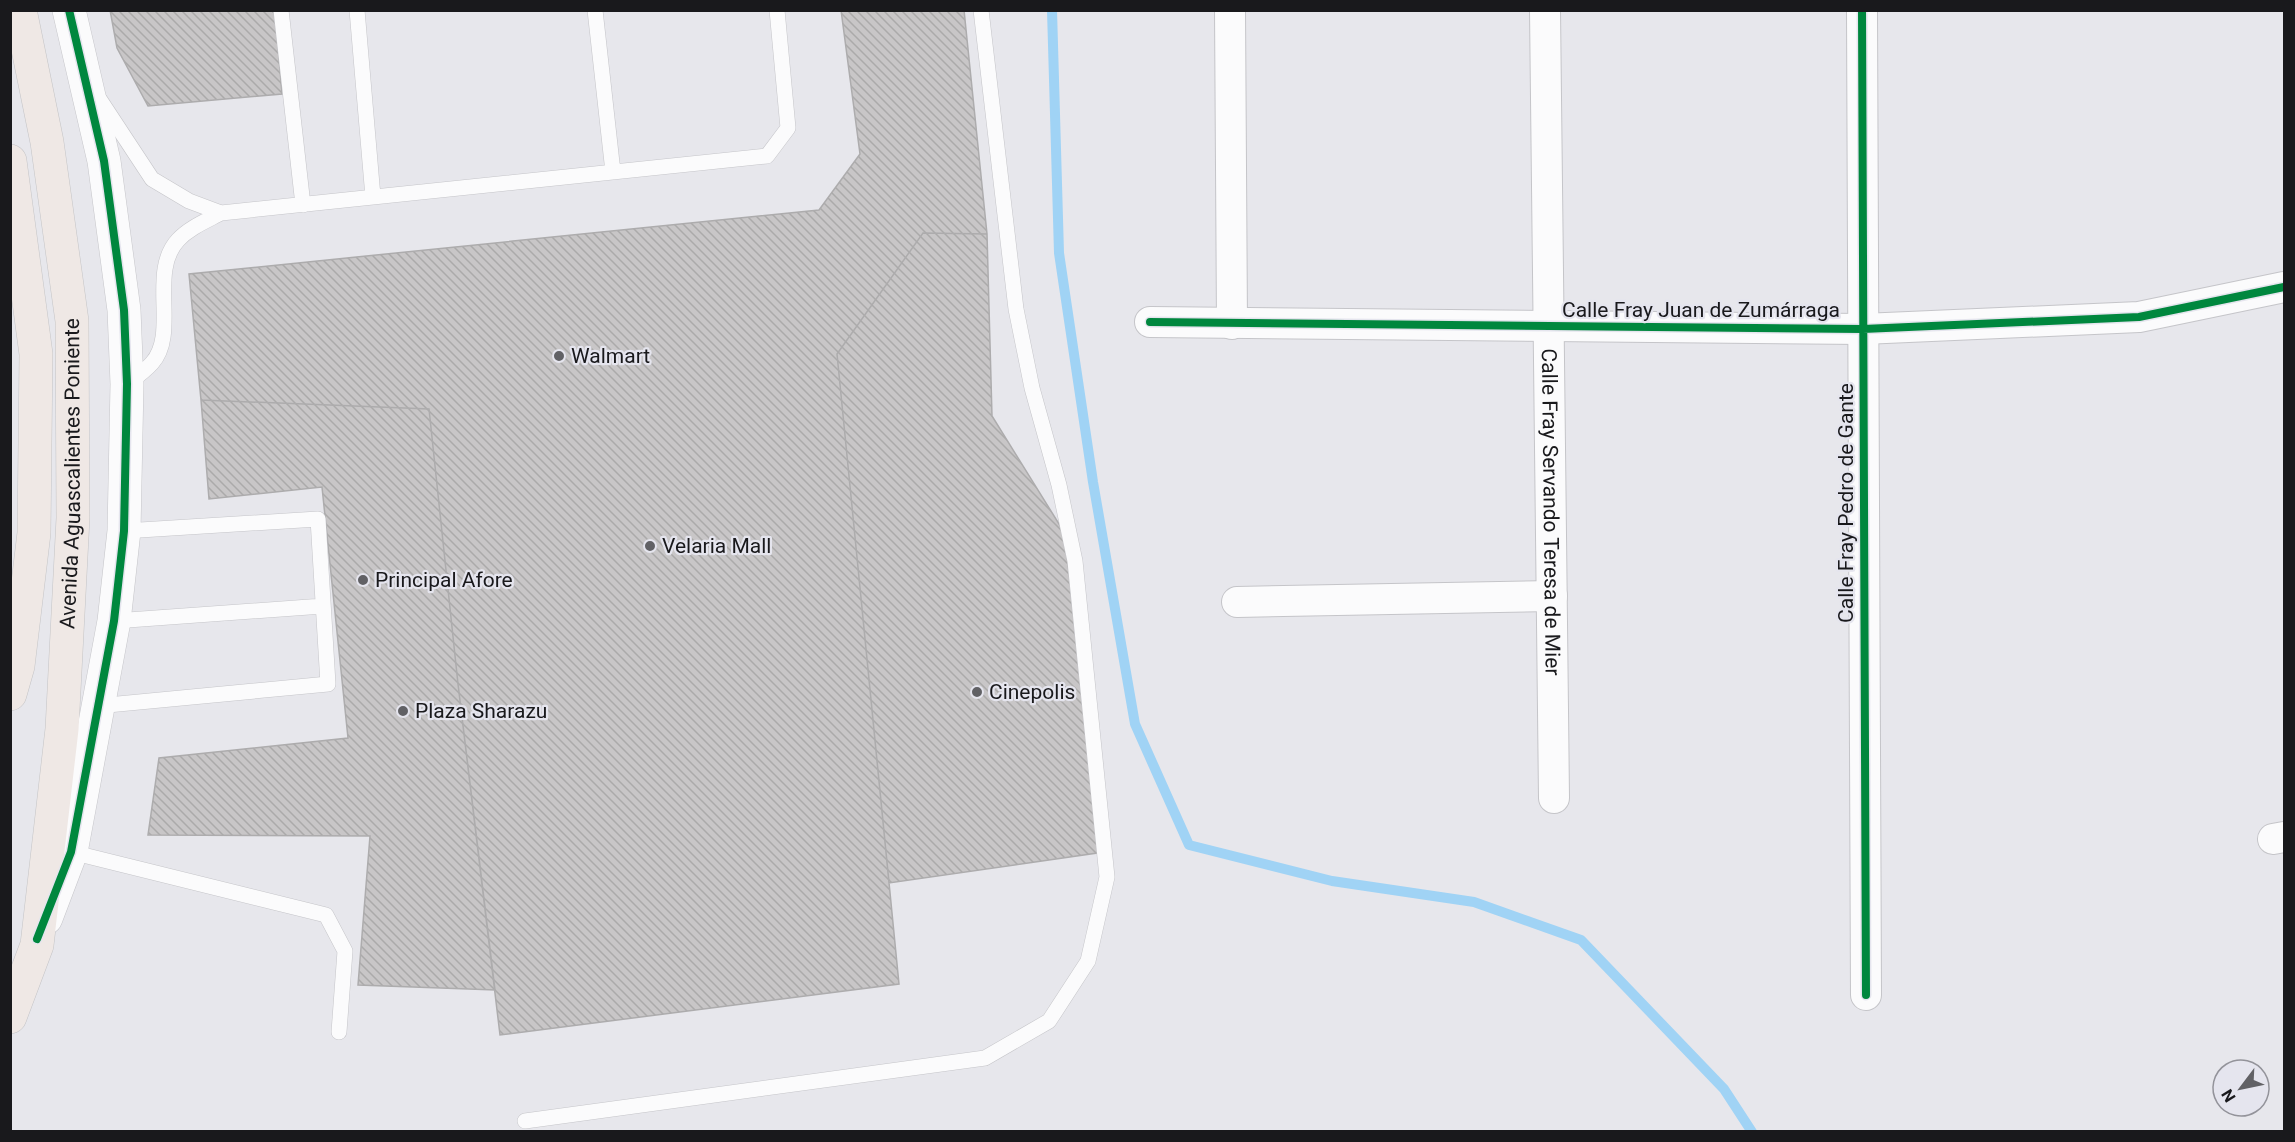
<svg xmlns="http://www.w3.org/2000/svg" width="2295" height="1142" font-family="Roboto,sans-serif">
  <defs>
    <pattern id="building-back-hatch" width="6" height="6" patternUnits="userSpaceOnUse" patternTransform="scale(1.5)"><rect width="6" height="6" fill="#c8c6c7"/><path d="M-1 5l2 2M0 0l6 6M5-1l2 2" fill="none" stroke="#abaaaa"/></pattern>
  </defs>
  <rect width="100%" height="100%" fill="#e7e7ec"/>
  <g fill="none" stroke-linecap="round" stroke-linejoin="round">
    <path stroke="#a0d3f5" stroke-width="10" d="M1052,10L1059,253L1093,482L1135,724L1189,845L1332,881L1474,902L1581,940L1724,1089L1752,1132"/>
  </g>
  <path fill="url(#building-back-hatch)" stroke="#adacad" stroke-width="1.5" d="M110,10H275L282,94L148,106L117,48Z
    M841,10H964L987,234L923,233L837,354L899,984L500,1035L458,684L429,409L201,400L189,274L819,210L860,154Z
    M923,233L987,234L992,416L1064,532L1104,852L889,883L837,354Z
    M201,400L429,409L458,684L495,990L358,985L370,836L148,835L159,758L348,738L322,487L209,499Z"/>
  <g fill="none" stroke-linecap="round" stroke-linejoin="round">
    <g stroke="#c5c5c9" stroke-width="16">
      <path id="service" d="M281,10L303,205
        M357,10L373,197
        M595,10L613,172
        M100,100L152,179L189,201L221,213
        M127,384C135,378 145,371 152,363C179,333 148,272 178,240C189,228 206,221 221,213L767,156L788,128L777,10
        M114,621L323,606
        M97,706L328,684L318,519L124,531
        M71,852L326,915L345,951L339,1032
        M525,1121L985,1058L1049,1021L1088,961L1107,877L1075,561L1059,485L1032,388L1016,309L981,10"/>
    </g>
    <g stroke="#c5c5c9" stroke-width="32">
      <g id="minor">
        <path d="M1230,10L1232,324"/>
        <path id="s1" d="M1545,10L1554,798"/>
        <path d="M1862,10L1866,995"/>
        <path d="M1150,322L1863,329L2139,317L2284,287"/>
        <path d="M1237,602L1552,596"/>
        <path d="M2273,839L2284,837"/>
      </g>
    </g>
    <g stroke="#c5c5c9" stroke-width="34">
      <path id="tertiary" d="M46,918L71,852L114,621L124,531L127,384L124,310L104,161L69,10"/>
    </g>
    <g stroke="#c4c4c6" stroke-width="34">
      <g id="primary">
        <path d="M10,161L36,354L34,533L18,666L10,694"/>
        <path id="s2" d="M10,1017L37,945L62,729L73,518L72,321L47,142L20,10"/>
      </g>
    </g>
    <use href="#service" stroke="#fbfbfc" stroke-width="15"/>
    <use href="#minor" stroke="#fbfbfc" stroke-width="30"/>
    <use href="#tertiary" stroke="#fbfbfc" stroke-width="33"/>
    <use href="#primary" stroke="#efe8e5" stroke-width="33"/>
    <g stroke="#e5e5ee" stroke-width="11">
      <path id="cycleway" d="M1862,10L1866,995
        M1150,322L1863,329L2139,317L2284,287
        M37,939L71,852L114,621L124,531L127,384L124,310L104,161L69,10"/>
    </g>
    <use href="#cycleway" stroke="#00873e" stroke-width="8"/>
  </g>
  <g fill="#616165" stroke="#e5e5ee" stroke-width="2">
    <circle cx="559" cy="356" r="6"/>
    <circle cx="650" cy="546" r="6"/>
    <circle cx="363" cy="580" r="6"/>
    <circle cx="977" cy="692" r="6"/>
    <circle cx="403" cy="711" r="6"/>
  </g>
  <g text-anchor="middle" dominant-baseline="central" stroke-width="4.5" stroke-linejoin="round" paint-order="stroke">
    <g font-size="21" fill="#19191c" stroke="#e5e5ee">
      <text x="1701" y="310">Calle Fray Juan de Zumárraga</text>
      <text stroke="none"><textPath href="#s2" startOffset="550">Avenida Aguascalientes Poniente</textPath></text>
      <text transform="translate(1846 503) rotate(-90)">Calle Fray Pedro de Gante</text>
      <text stroke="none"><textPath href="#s1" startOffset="502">Calle Fray Servando Teresa de Mier</textPath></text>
    </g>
    <g font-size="21" fill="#19191c" stroke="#e5e5ee" text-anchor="start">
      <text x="571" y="356">Walmart</text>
      <text x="662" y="546">Velaria Mall</text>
      <text x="375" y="580">Principal Afore</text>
      <text x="989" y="692">Cinepolis</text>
      <text x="415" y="711">Plaza Sharazu</text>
    </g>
  </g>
  <rect width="2295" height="1142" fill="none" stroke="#19191c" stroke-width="24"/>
  <g transform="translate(2241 1088) rotate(238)"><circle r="28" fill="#e5e5ee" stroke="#93939a" stroke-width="1.5"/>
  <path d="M0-4.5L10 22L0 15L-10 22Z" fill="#616165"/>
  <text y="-9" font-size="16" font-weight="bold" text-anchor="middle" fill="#19191c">N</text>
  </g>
</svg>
